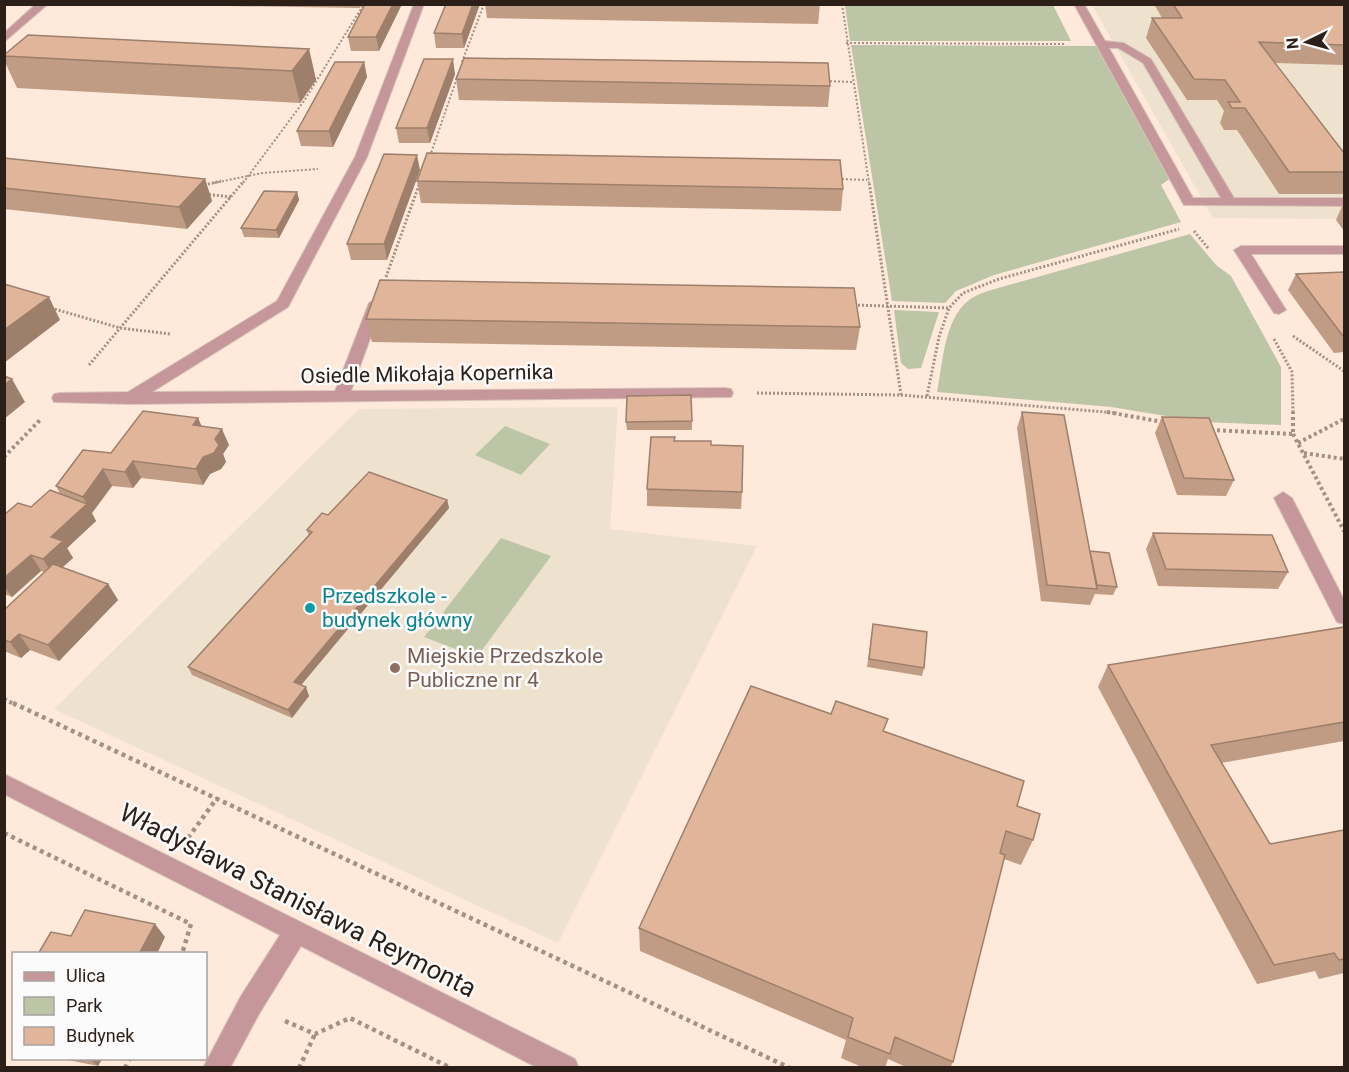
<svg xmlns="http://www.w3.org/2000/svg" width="1349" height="1072" font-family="Roboto,sans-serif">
  <rect width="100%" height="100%" fill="#fee9db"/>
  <path fill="#eee2ce" d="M1092,5H1344V219L1213,218Z
    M618,407L610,529L757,546L558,943L54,709L359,409Z"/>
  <path fill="#bcc5a6" d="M845,5H1053L1071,41H850Z
    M851,45L1099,46L1171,178L1161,185L1181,222L994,275L956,291L945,303L892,301Z
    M1190,234L1216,265L1231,276L1281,367V425L1203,422L1111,407L937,392C943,363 944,320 968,301C976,294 989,291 998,288Z
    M894,310L939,312L921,368L908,369L901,363Z
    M505,426L550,444L521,475L475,455Z
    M501,538L551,556L477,657L424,637Z"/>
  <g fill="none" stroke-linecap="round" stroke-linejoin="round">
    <g stroke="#d8c5b8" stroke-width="2">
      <path id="minor" d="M36,4H48L4,42V33Z
        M414,4H424L367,157L288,307L152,392L335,391L369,303L376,299L383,303L351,391L725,388L731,389L733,393L731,397L129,404L54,402L52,398L54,394L60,393L128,392L277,301L355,157Z
        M1074,4H1084L1105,41L1124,43L1151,59L1234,198H1344V206L1184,205ZM1109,48H1118L1143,63L1221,198H1193Z
        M1241,246H1344V254H1251L1286,310L1279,314L1274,313L1234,250Z
        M1283,492L1292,498L1344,600V624L1337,622L1274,498Z
        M4,774L575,1059L579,1068H538L301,946L259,1014L230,1068H203L241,996L280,935L4,794Z"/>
    </g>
    <path stroke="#a39186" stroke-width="2" stroke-dasharray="2 2" stroke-linecap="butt" d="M842,4L869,183
      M846,43L1064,44
      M462,62L484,4
      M826,81L852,82
      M430,156L458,75
      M838,179L867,180
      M214,183L262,173L318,169
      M243,183L304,101L364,4"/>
    <path stroke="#a39186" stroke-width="3" stroke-dasharray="2 2" stroke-linecap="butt" d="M204,185L221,181
      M205,194L231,197
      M1194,231L1208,248
      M386,277L419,185
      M854,305L949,308
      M51,308L120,328L170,334
      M1293,336L1344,371
      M1274,339L1292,372L1293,413
      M89,365L244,181
      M757,393L901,395L869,181
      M901,395L1117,413
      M927,396L939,337L949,308L963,293L999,279L1179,229"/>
    <path stroke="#a39186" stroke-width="4" stroke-dasharray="3 3" stroke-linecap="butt" d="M1107,412L1163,422
      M1211,430L1293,434V412
      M1293,434L1344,531
      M1298,443L1344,419
      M1304,453L1344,459
      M4,457L40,420
      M4,699L16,705"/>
    <path stroke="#a39186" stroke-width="4.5" stroke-dasharray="4 4" stroke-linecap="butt" d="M13,703L790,1068
      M4,833L191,924L182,954
      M188,838L217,798
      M285,1021L315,1034L350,1018L451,1068
      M125,1068L130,1058
      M299,1068L315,1034"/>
    <use href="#minor" fill="#c5979b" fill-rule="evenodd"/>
  </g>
  <path fill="#c19c84" d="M101,4H362L360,8Z
    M402,4L379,51H351L348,37Z
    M480,4L464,48H436L434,33Z
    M485,4H820L818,24L487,18Z
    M1154,4H1344V65L1275,63L1344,153V194H1279L1237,130H1224L1220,123L1224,111L1217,100H1187L1146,38L1152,18H1162Z
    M309,49L316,80L300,103L17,88L4,60V55Z
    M364,62L367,77L333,147L301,146L297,131Z
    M455,74L430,143H399L396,128Z
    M456,79L830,86L828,107L459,100Z
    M4,158L205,179L212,201L187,229L4,209Z
    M420,170L387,260H351L347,244Z
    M417,181L843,189L841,211L421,203Z
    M297,192L299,200L279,238L244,237L241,228Z
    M1344,202V231L1336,220Z
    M1344,272V352L1334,353L1288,290L1296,274Z
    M366,319L860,327L856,350L372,342Z
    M1022,412L1090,551L1117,587L1113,595L1095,594L1090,605L1041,601L1017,428Z
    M1162,417L1234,480L1226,496L1177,495L1155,433Z
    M198,418L201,426L229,445L223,454L226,462L221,469L210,474L203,485L141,478L133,488L112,486L92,513L96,521L67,548L73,558L62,567L108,584L118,600L59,661L30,650L21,658L4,651V610L44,572L41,571L12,597L4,594V515L31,507L60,494L56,486L111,453Z
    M692,421V430H627L626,422Z
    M675,441L711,445L742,492L741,509L647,506V489Z
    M447,500L449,508L301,685L309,696L292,718L192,675L188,667L309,536L307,530L328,515Z
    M1153,533L1288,572L1278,589L1158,586L1146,549Z
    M873,624L924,668L922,676L867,667Z
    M1344,627V741L1221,763L1270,844L1344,830V973L1319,979L1315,971L1257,984L1098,687L1108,665Z
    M884,732L1017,806L1033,840L1021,865L1004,859L953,1062L950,1068H908L888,1059L885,1068H864L841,1058L846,1040L640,951L639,928Z
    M63,1059H102L98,1066Z"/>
  <path fill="#9d7f6b" d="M393,4H402L379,51L376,37Z
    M473,4H480L464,48L462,34Z
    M309,49L316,80L300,103L292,71Z
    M453,59L455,74L430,143L427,128Z
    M364,62L367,77L333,147L329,131Z
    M417,155L420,170L387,260L384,244Z
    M205,179L212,201L187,229L179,207Z
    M297,192L299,200L279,238L276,230Z
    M49,297L60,320L4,363V330Z
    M12,379L25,402L4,419V385Z
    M198,418L205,434L193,425Z
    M222,429L229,445L223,454L226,462L221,469L210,474L203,485L196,469Z
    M133,461L141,478L133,488L125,472Z
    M103,469L112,486L92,513L83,497Z
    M447,500L449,508L297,690L294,682Z
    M87,504L96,521L67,548L73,558L53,576L43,559L51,537Z
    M31,555L41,571L12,597L4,586V578Z
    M108,584L118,600L59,661L48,645Z
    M19,634L30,650L21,658L10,642Z
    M306,687L309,696L292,718L288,710Z
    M155,924L165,937L157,954H139Z
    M90,1059H102L98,1066Z"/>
  <path fill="#e0b599" stroke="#9d7f6b" stroke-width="1.5" d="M365,4H393L376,37H348Z
    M446,4H473L462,34L434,33Z
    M1173,4H1344V45L1259,42L1344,153V172H1289L1245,108H1232L1228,102H1240L1225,80L1194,79L1152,18H1182Z
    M28,35L309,49L292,71L4,56V55Z
    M464,58L828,63L830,86L456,79Z
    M424,59H453L427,128H396Z
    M335,62H364L329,131H297Z
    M427,153L840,160L843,189L417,181Z
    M384,154L417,155L384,244H347Z
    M4,158L205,179L179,207L4,188Z
    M264,191L297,192L276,230L241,228Z
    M1344,272V336H1343L1296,274Z
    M380,280L854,288L860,327L366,319Z
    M4,284L49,297L4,330Z
    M4,376L12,379L4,385Z
    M691,395L692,421L626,422L627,396Z
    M143,411L198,418L193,425L222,429L215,439L219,445L214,453L203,457L196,469L133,461L125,472L103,469L83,497L56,486L83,450L111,453Z
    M1022,412L1064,415L1097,589L1047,585Z
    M1162,417L1209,418L1234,480L1184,478Z
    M651,437H675L674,441H711V445L743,446L742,492L647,489Z
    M369,472L447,500L294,682L306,687L288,710L188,667L312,532L307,530L322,513L328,515Z
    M50,490L87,504L51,537L63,541L43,559L31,555L4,578V515L18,503L31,507Z
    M1153,533L1272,535L1288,572L1166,569Z
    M1090,551L1109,553L1117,587L1097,585Z
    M53,564L108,584L48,645L19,634L10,642L4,640V610Z
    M873,624L927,632L924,668L869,659Z
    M1344,627V722L1211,745L1270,844L1344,830V959L1339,960L1334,953L1274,965L1108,665Z
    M751,686L831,714L836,701L888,719L883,731L1024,781L1017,806L1040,814L1033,840L1006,831L1000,853L1005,855L953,1062L895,1037L890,1054L848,1037L853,1018L639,928Z
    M85,910L155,924L139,954H38L51,932L71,936Z"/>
  <circle fill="#0f9aa8" stroke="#fbfbfb" stroke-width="2" cx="310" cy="608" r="6"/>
  <circle fill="#8d6e63" stroke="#fbfbfb" stroke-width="2" cx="395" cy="668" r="6"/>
  <g text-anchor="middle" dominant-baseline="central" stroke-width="5" stroke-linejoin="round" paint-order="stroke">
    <g font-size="21" fill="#2c1f17" stroke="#fbfbfb">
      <text transform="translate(427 374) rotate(-1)">Osiedle Mikołaja Kopernika</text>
    </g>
    <g font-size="21" fill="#0d838f" stroke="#fbfbfb" text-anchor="start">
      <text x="322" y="596">Przedszkole -<tspan x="322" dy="24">budynek główny</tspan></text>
    </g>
    <g font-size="21" fill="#785e54" stroke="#fbfbfb" text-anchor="start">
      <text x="407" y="656">Miejskie Przedszkole<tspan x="407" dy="24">Publiczne nr 4</tspan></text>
    </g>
    <g font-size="26" fill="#2c1f17" stroke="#fbfbfb">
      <text transform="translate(298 900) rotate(27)">Władysława Stanisława Reymonta</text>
    </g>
  </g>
  <rect width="1349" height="1072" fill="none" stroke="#2c1f17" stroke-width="12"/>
  <rect x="12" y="952" width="195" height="108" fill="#fbfbfb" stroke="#a8a3a0" stroke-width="1.5"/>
  <rect x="24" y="972" width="30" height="9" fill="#c5979b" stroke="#a8a3a0" stroke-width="1.5"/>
  <text x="66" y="982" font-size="18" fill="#2c1f17">Ulica</text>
  <rect x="24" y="997" width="30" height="18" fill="#bcc5a6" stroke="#a8a3a0" stroke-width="1.5"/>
  <text x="66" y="1012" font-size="18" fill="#2c1f17">Park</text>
  <rect x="24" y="1027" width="30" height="18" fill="#e0b599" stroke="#a8a3a0" stroke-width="1.5"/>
  <text x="66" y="1042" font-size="18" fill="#2c1f17">Budynek</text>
  <g transform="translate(1307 42) rotate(265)" stroke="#fbfbfb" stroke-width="4.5" paint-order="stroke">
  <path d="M0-4.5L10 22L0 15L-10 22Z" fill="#2c1f17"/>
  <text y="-9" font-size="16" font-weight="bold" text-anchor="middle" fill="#2c1f17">N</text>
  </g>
</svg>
